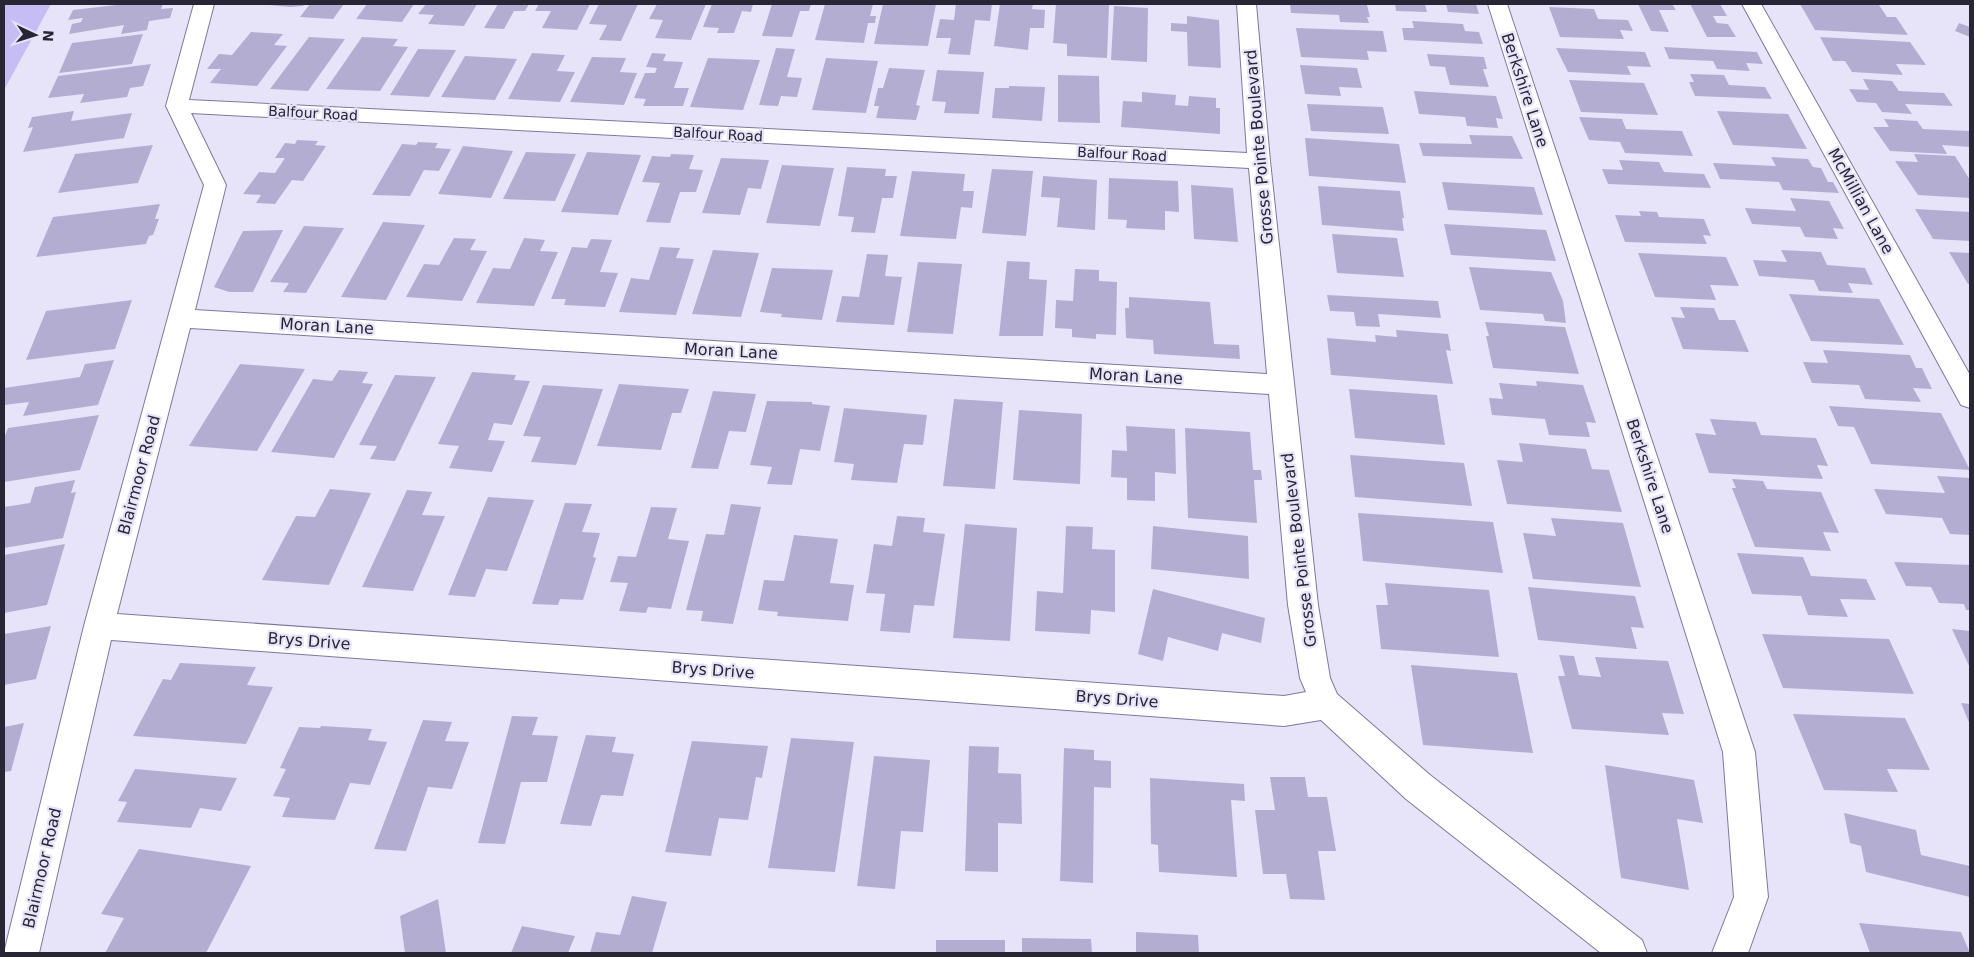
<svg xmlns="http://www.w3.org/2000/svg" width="1974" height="957" font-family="'DejaVu Sans',sans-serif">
  <rect width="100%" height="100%" fill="#e7e4fa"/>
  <path fill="#c5bdf3" d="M4,4H51L4,90Z"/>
  <path fill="#b3aed1" d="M125,4H163L161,9L173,8L170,18L149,21L147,30L121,34L124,25L69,34L72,24L81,22L83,18L68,20L73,10Z
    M259,4H305L303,6L290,7Z
    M310,4H344L333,19L300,17Z
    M367,4H414L402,22L356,19Z
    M426,4H477L464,26L428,24L434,15L418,14Z
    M498,4H529L525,11H514L504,29L484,28Z
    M539,4H590L577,30L542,28L551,11H535Z
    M599,4H638L621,41L599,40L607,25L589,24Z
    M657,4H706L691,40L655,38L663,20L649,19Z
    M712,4H753L751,12L742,11L734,33H717L719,28L703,27Z
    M772,4H811L809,11H800L792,37L762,36Z
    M825,4H873L870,16H876L875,23H868L864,43L815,40Z
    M883,4H936L928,46L874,44Z
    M956,4H992L990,21L975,20L970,55L948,54L951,38H936L940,19L954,20Z
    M1000,4H1033L1032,9L1045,10L1044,28H1030L1028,50L994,46Z
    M1056,4L1109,5L1107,58L1067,56V44L1053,43Z
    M1290,4L1367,5L1370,17H1367L1369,23L1340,22L1339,15L1291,13Z
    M1395,4H1425L1427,12L1396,11Z
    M1446,4H1476L1479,14L1448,12Z
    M1638,4H1672L1676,10H1659L1669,32L1651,31Z
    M1690,4H1720L1727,16H1713L1717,23L1728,24L1736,37H1707Z
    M1800,4L1879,5L1887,17H1896L1908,35L1815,30Z
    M1114,6L1148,8L1147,62L1111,60Z
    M1549,7L1594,9L1598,19L1628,20L1633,31L1620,30L1624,39L1560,37Z
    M1187,16L1219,20L1221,68L1188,66L1187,32L1171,31V23L1187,24Z
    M1412,21L1463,24L1465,31L1479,32L1483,44L1404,40L1402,28H1414Z
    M1959,23L1970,27V37L1955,31Z
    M1296,28L1383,31L1387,52L1367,51L1369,60L1301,57Z
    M251,32L283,34L274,45L287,46L257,86L210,83L221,69H207L219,54L232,55Z
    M143,34L132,64L59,73L72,43Z
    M309,37L345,39L308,91L270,89Z
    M362,37L398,39L393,46L408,47L380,91L326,89Z
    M1820,37L1910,42L1926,65L1896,64L1903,75L1852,72L1845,61H1833Z
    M1664,47L1757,52L1763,64L1746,63L1750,71L1717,69L1713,61L1669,59Z
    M776,48L795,49L787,77L802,78L797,97L781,96L778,106L759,105Z
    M1556,48L1645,52L1651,67L1627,66L1631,75L1568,72Z
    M418,49L456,50L429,97L390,95Z
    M532,53L565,55L557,71L575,72L560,102L508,99Z
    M652,53L666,54L663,61L683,62L674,88H689L683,106H643L646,99L634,98L645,73H655L657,68L646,67Z
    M1427,54L1484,57L1487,69H1483L1489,87L1450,85L1445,67L1430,66Z
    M465,56L517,59L495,100L441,97Z
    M592,57L626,58L620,72L637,73L624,105L570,102Z
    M708,58L760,60L743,110L690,107Z
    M826,58L878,61L866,113L812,110Z
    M151,64L143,86L130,88L127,97L80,103L84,94L48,98L58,76Z
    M1300,65L1357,68L1362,88L1339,87L1341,96L1305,94Z
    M889,68L925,70L916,105L920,106L916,120L876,118L879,106H874L878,88H883Z
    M937,70L984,72L979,114L944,113L946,102L932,101Z
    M1690,74L1724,75L1729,85L1765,87L1772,99L1695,96L1689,82H1694Z
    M1058,75L1099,76L1100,123L1058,122Z
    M1863,79L1892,81L1899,91L1944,93L1953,106L1905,104L1912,114L1882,112L1876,103L1857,102L1849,89L1869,90Z
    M1569,80L1644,83L1658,115L1581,112Z
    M1009,86L1045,87L1042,121L992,118L995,88H1009Z
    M1414,91L1496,96L1503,119L1496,118L1498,128L1467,126L1465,117L1419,114Z
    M1142,92L1176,95L1175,105L1188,106L1189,96L1216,98V108H1220V134L1121,127L1123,101L1142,102Z
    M1307,104L1383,107L1389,134L1311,131Z
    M74,111L71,121L132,113L124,138L23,152L33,127L28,128L32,117Z
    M1717,111L1788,114L1807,149L1733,145Z
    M1579,117L1622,119L1626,129L1682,131L1693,156L1625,153L1620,142L1589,140Z
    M1884,119L1917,121L1923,129L1970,131V147L1942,145L1947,154L1890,151L1873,127H1889Z
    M1469,135L1512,136L1523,159L1423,156L1419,143L1472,144Z
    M1305,138L1399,144L1406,183L1309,176Z
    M297,140L318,141L315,145L326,146L303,181L292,180L275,204L256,203L261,195L243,194L259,172L275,173L285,158H275L285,143L295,144Z
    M418,142L438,143L435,148L451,149L439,171L424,170L410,196L372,195L402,144L416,145Z
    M153,145L138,183L58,193L75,154Z
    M463,146L513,151L491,198L438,194Z
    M526,152L576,154L555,201L503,199Z
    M587,152L641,155L618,215L561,212Z
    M671,154L694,155L689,169L703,170L696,192H680L670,223L646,222L660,183L642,182L652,156L670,157Z
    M1914,154L1955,156L1970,180V198L1918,195L1895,161L1918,162Z
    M1771,157L1808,159L1813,167L1821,168L1828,182H1833L1839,193L1783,190L1779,182L1720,179L1713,163L1776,166Z
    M721,158L769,160L761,189L748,188L740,215L702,213Z
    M1619,160L1659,162L1664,172L1704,174L1711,188L1608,184L1602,169L1623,170Z
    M782,165L834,168L820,226L766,223Z
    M847,167L886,169L885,176H897L893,198H882L875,233L851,232L854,217L838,216Z
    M992,169L1033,171L1026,236L982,233Z
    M912,171L965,174L963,191H974L972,208L961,207L956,239L900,236Z
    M1043,176L1097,180L1095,230L1057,227L1060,198L1041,197Z
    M1109,178L1178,181L1179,212L1165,211V230L1126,228L1127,220L1108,219Z
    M1442,182L1534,187L1543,215L1448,210Z
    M1191,185L1233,188L1238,242L1194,239Z
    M1318,186L1400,191L1404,218H1402L1404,231L1322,225Z
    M1790,198L1829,201L1844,229L1833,228L1838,239L1805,237L1800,227L1752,224L1745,208L1796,211Z
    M160,204L155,219H159L153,235L149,236L146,244L36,257L53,217Z
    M1915,209L1970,212V241L1933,239Z
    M1639,211L1657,212L1659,217L1704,219L1711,236L1703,235L1707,244L1625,242L1615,215L1641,216Z
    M383,222L425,225L386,300L341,297Z
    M1444,224L1546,230L1556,261L1451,255Z
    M304,226L344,228L306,293L283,292L289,283L270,282Z
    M283,230L253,292H229L214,287L243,231Z
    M1332,234L1397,238L1404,277L1337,273Z
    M454,238L476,239L470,250L487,251L462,301L406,297L424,264L439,265Z
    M524,238L545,240L540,251L558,252L534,306L476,303L493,268L510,269Z
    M591,239L612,240L600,272L618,273L605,307L564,305L566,299H551L572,247L587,248Z
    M660,247L680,248L676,258L694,259L676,315L619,312L631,278L649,280Z
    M713,250L759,253L741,317L692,314Z
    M1781,250L1821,252L1827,265L1865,268L1873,285L1848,283L1853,293L1819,291L1814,280L1759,276L1753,260L1787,262Z
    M1949,252L1970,253V284H1968Z
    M1638,253L1726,257L1739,286L1710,285L1716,300L1655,297Z
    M867,254L888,255L885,276L902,277L894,325L836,322L842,296L859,297Z
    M1007,261L1030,262L1029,279L1047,280L1043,336H999Z
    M918,262L962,264L953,334L907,332Z
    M1469,267L1551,272L1563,301L1566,323L1545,321L1543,314L1480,310Z
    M772,268L833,270L822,320L781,317L782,314L760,312Z
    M1075,269L1099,270V281L1117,282L1116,335L1096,334V339L1072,337V329L1055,328L1056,300L1073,301Z
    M1789,294L1879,299L1904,345L1811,341Z
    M1327,295L1438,301L1441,318L1378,314L1380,327L1356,326L1354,312L1330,311Z
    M1129,297L1210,302L1214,344L1239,345L1240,359L1154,354L1153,340L1126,338L1125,308H1129Z
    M132,300L115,349L26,360L46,311Z
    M1680,307L1714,308L1719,320H1735L1749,352L1683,349L1671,317L1685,318Z
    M1485,322L1565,327L1579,374L1493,368L1486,336H1489Z
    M1396,330L1448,334L1451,351L1446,350L1453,384L1331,375L1327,338L1376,342L1375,335L1397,337Z
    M1823,350L1910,355L1916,368H1922L1932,389L1913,388L1921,402L1865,399L1859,385L1812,383L1803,362L1828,363Z
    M114,360L98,405L23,416L29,402L4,405V388L80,377L85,364Z
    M240,364L305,369L257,451L189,446Z
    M339,370L368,372L362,383L373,384L334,458L271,452L313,379L332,381Z
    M472,372L516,375L514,380L530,381L512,425L494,423L488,440L505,441L492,472L449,468L459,446L438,444Z
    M395,375L436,377L395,461L370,459L377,446L359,445Z
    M1536,381L1583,385L1596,423L1586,422L1590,437L1549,435L1545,419L1492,415L1489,398L1503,399L1499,383L1537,386Z
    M619,384L689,389L681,413H672L661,450L597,446Z
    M543,385L603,389L576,465L531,462L541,437L523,436Z
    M1349,389L1437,395L1445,445L1355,438Z
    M713,391L756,394L746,432L729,431L718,469L691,468Z
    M954,399L1003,402L995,489L943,486Z
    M767,401L812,402V404L830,406L820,451L800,449L792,485L767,484L772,467L750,465Z
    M1829,406L1941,413L1970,470L1871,464L1854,427L1838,426Z
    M844,408L927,415L923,445L904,444L897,483L851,480L854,464L834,462Z
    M1019,410L1082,414L1080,484L1013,480Z
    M99,415L80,470L4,482V438L8,428Z
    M1710,419L1756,422L1761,435L1816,438L1828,466L1817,465L1823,479L1709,473L1695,433L1716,435Z
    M1126,426L1175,429L1176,474L1155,472V501L1127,500V478L1111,477L1112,450L1127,451Z
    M1185,428L1250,432L1253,470H1261L1262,480H1254L1257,523L1188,518Z
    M1519,443L1586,449L1592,469L1609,470L1622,512L1507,504L1497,460L1523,462Z
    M1350,455L1464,463L1472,506L1355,497Z
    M1937,476L1970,478V535L1950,534L1942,518L1886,514L1874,489L1945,493Z
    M1732,479L1763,481L1767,489L1821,492L1839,533L1823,532L1831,551L1755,547L1732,488H1736Z
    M75,480L71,493L76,492L63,538L4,548V507L30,503L35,487Z
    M330,489L371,493L329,585L262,580L296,516L315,517Z
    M407,490L432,492L422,515L445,516L413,591L362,587Z
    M488,497L534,500L507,571L486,569L475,597L448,595Z
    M565,503L592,504L582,532L600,533L593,557L596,558L583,600L560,599L558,605L532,604Z
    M731,504L761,507L733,624L701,621L703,611L686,610L706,534L724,535Z
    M651,507L677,508L668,539L689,541L671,609L648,607L646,613L619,611L628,583L610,582L618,556L636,557Z
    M1358,513L1493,522L1503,573L1363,561Z
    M897,516L925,518L923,532L945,534L934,606L914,605L910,633L880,631L885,594L866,593L874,544L892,546Z
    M1551,518L1623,523L1641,587L1533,579L1523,533L1556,536Z
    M965,524L1017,528L1010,641L953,638Z
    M1066,526L1093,527L1092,549L1115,550V612L1091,610L1090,634L1035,631L1037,591L1063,593Z
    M1153,526L1248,536L1249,579L1151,569Z
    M794,535L838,539L830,583L854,585L848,621L777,616L778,612L758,610L764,580L784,581Z
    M65,544L47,605L4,613V555Z
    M1737,553L1803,557L1811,576L1866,579L1876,600L1840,599L1848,617L1808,615L1801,596L1752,594Z
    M1894,562L1970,565V610H1966L1964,604L1939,603L1931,587L1906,586Z
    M1385,583L1489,590L1499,657L1381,649L1376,605H1388Z
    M1528,587L1635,596L1644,628L1631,627L1637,649L1538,640Z
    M1153,589L1265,618L1261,643L1222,633L1218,651L1168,637L1163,661L1138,654Z
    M51,626L36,679L4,685V634Z
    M1952,629L1970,631V668Z
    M1762,634L1889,639L1914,694L1783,688Z
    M1559,655L1574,656L1579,675L1601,677L1595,657L1668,661L1684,714L1662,713L1669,735L1572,729L1558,676H1565Z
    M180,663L256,667L247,685L273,687L246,744L133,736L163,679L171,680Z
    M1411,665L1517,673L1533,753L1423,745Z
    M1961,703L1970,704V725Z
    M1793,714L1905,718L1930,770L1887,769L1898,792L1824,790Z
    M512,716L538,717L532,735L558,736L547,782H521L505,844L478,843Z
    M423,720L452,722L445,741L469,742L452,789L428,787L406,851L374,849Z
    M24,723L11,771L4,772V727Z
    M321,726L372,729L368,740L387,742L370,785L350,783L335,820L282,817L290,798L273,796L286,769L280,768L299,727L320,728Z
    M586,735L616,737L612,752L634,754L623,796L601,795L591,826L560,824Z
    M791,738L854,742L835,872L768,868Z
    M692,741L768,746L762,778L756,777L748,820L719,818L711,856L665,852Z
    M969,746L999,747L998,773L1021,774L1022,824L998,823V872L965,871Z
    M1064,748L1094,750V760L1111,761V788L1094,787L1093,883L1060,881Z
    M874,756L930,760L923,832L901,831L895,889L857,886Z
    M1605,765L1694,780L1703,823L1677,819L1689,890L1621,878Z
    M135,769L237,778L221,811L200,808L191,828L117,822L127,802L118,801Z
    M1270,777H1305L1308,797H1327L1336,851H1318L1325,900L1290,899L1286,874H1263L1255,810H1275Z
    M1150,778L1244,784L1245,801L1231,800L1237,877L1159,872L1158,845L1151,844Z
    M1844,813L1916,830L1921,855L1970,866V897L1866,872L1861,846L1850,843Z
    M139,849L251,866L206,953H105L124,918L101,914Z
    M632,896L667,902L652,953H590L596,932L620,935Z
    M438,899L446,953H405L400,916Z
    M1859,923L1961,932L1970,953H1870Z
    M522,926L575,936L568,953H511Z
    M1136,932L1198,935L1199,953H1136Z
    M1022,938L1091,939L1092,953H1022Z
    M936,940H1005V953H936Z"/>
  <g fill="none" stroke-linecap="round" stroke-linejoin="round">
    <g stroke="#7e799a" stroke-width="2">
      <path id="minor" d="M194,4H214L189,100L1247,153L1237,4H1256L1270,161L1318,605L1330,678L1337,694L1430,775L1642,940L1647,953H1601L1406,799L1321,720L1284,726L111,640L39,953H4L84,626L204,185L166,106ZM191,113L1249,168L1267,374L195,310L226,185ZM190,328L1269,394L1288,605L1300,678L1306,692L1284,696L117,614Z
        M1488,4H1507L1755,752L1768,897L1748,953H1712L1734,897L1723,752Z
        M1742,4H1761L1970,375V408L1961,405Z"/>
    </g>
    <use href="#minor" fill="#fff" fill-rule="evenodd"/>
  </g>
  <g text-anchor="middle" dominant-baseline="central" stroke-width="4.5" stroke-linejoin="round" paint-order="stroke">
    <g font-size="14" fill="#282634" stroke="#e7e4fa">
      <text transform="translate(313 113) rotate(3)">Balfour Road</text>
      <text transform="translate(718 134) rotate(3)">Balfour Road</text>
      <text transform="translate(1122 154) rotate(3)">Balfour Road</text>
    </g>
    <g font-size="16" fill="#282634" stroke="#e7e4fa">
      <text transform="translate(1525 90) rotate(72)">Berkshire Lane</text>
      <text transform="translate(1259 147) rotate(-95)">Grosse Pointe Boulevard</text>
      <text transform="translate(1861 201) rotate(61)">McMillian Lane</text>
      <text transform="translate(327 326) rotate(3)">Moran Lane</text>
      <text transform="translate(731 351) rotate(3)">Moran Lane</text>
      <text transform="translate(1136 376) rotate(3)">Moran Lane</text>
      <text transform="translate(139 475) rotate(-75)">Blairmoor Road</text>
      <text transform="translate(1650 476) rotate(72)">Berkshire Lane</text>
      <text transform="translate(1299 550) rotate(-97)">Grosse Pointe Boulevard</text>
      <text transform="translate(309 641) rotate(4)">Brys Drive</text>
      <text transform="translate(713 670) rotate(4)">Brys Drive</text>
      <text transform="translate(1117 699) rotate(4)">Brys Drive</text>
      <text transform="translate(42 868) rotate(-77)">Blairmoor Road</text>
    </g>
  </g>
  <rect width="1974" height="957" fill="none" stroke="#282634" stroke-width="10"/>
  <g transform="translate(35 35) rotate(94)" stroke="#e7e4fa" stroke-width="4" paint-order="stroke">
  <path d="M0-4L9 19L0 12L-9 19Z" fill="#282634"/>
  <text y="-8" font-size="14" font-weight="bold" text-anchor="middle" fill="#282634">N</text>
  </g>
</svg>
